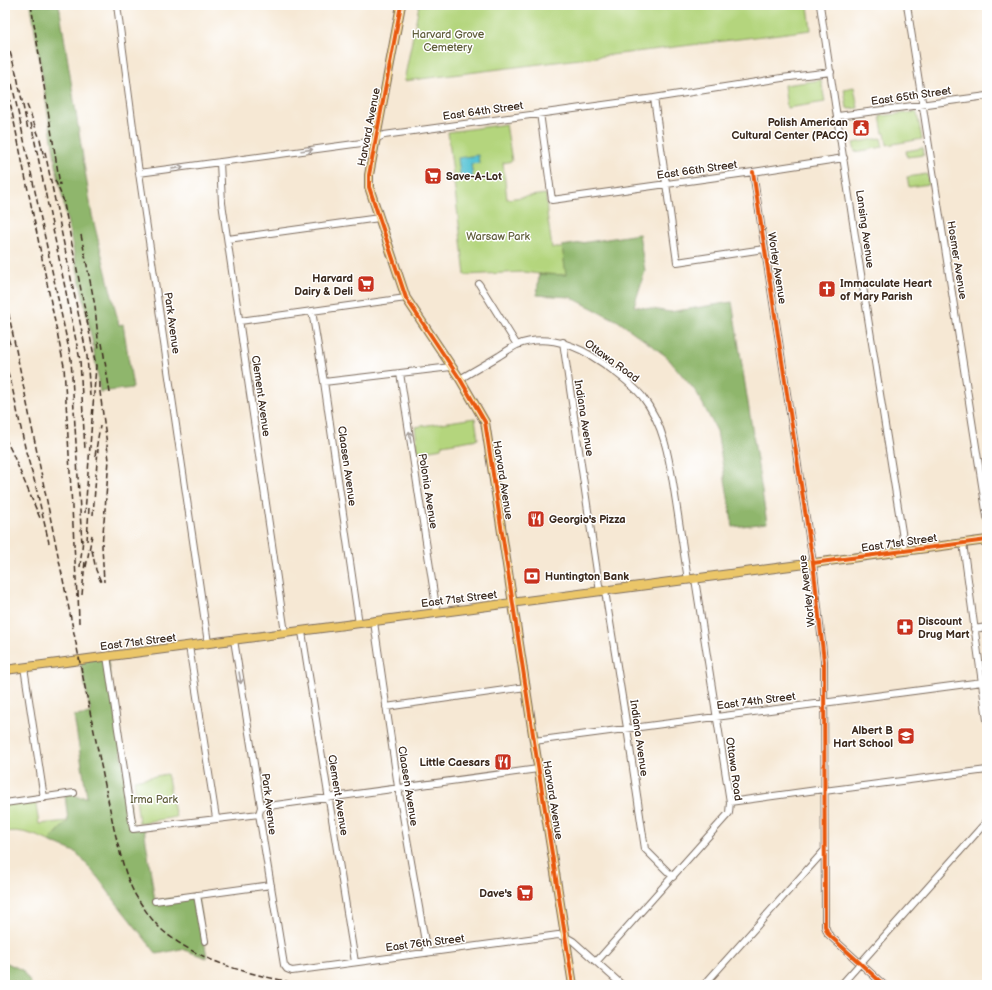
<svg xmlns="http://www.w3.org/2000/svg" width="992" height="990" font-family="'Balsamiq Sans',sans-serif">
  <rect width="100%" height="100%" fill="#fff"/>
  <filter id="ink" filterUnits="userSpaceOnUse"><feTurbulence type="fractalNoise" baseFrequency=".025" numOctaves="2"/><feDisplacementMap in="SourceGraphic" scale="8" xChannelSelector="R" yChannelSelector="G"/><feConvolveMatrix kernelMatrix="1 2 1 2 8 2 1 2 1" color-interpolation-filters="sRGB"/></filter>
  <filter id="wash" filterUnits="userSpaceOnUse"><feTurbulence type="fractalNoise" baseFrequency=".012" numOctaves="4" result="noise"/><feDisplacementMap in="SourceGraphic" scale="16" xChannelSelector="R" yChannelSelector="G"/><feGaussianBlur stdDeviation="0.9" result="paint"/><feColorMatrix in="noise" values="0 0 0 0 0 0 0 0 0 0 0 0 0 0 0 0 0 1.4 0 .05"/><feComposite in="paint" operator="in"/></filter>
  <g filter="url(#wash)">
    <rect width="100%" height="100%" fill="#f6e8d4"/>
    <path fill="#b4d57d" stroke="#78804e" d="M419,5H808L811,30L404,81Z
      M821,80L825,102L787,108L784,85Z
      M854,87L858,108L849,109L847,108L844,89Z
      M916,112L917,113L922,139L887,145L885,133H883L880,116Z
      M506,124L512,161L503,163L507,199L546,194L547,213L552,248H563L569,275L539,274L524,272L465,275L448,132Z
      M881,138L883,147L855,152L853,143Z
      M923,148L924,155L907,157L906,151Z
      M927,174L929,184L909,187L907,177Z
      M475,418L478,439L442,445V448L418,452L415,427Z
      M167,774L176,817L139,823L134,780Z
      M35,799L39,824L68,821L49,841C35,835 21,829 5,832V803Z"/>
    <path fill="#8fb66c" stroke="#657045" d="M31,5H59L92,215L119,325L123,324L133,388L100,392L92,340L57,171Z
      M639,234L645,271L634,306L670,312L732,302L767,523L733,527L717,431L697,393L666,356L618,321L570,297L537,295L539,274L566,275L562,246Z
      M107,656L133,829L144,828L155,901L197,895L207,958L181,949L157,954L118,905L99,879L77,853L49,841L68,821L65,795L74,793L78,797H87L74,716L91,714L80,660Z
      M5,962L22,970L32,985H5Z"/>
    <path fill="#59c4d5" stroke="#4a777a" d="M478,155L479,163L471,164L473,178L461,180L458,158Z"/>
  </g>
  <g filter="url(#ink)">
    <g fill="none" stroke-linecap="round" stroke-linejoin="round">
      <g stroke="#7c6c5e" stroke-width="8">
        <path id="minor" d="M117,5L139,173L208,643
          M820,5L857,249L905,551
          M907,5L987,517
          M654,98L677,262L764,249
          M540,113L552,200L753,172L844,158
          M838,116L987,96
          M220,162L222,203L285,633
          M753,172L813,563L824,661L825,926L828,934L884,985
          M139,173L369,142L384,135L654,98L782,78L831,72
          M228,239L379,218
          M479,284L517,345
          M312,311L324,382L359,624
          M240,321L406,298
          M563,342L600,592
          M400,373L437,613
          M460,379C473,371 486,364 499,356C505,352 511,348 517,345C541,335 568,342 590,355C605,364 630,382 642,396C666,427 670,464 676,502C680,528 684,554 688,580
          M324,382L451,367
          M963,543L987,720
          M605,591L627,728L645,849L673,877
          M374,622L398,787L427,953
          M974,629L987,627
          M302,632L355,962
          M234,640L261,807L259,814L284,965L287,969L292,971L558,935L566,937L573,941L622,985
          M189,646L216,818
          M107,656L133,829L259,814
          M24,667L44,798
          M386,707L526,687
          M534,741L982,682
          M824,791L987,770
          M730,802L824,789
          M5,803L74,793
          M261,807L538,769
          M197,895L205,941
          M155,901L271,885
          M597,961L729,813L730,802L695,579
          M704,985L824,851
          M841,985L987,821"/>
      </g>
      <g stroke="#7c6c5e" stroke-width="10">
        <path id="major" d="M401,5L369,175V187L406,298L460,379L485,422L534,741L573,985
          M5,670L987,540"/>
      </g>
      <use href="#minor" stroke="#fff" stroke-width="6"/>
      <use href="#major" stroke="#ebc669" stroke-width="8"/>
      <path stroke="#3b2a1e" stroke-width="1.5" stroke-dasharray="6 3" stroke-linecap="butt" d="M31,5L60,185
        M5,33L7,87L11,107L64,366L77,596
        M10,52L17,76L28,130
        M12,84L71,359L82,544
        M27,105L40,139L44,158
        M31,123L80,360L85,450
        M45,152L87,356L90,396
        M55,180L63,199L96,366L85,513
        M81,235L95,306L99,350
        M5,296L114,829C120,851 124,875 136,896C143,907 152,921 162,930C201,964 257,976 306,985
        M5,330L11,347
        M102,343L110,393
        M5,364L11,382L26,452L35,483L49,543
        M100,382V392L109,460L102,546L104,582
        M5,438L11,450L40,518
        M95,456L100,426
        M93,515L98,449
        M87,541L89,507
        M92,550L96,570L101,582
        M80,567L83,539
        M86,567L92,535
        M78,591L79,623
        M82,595L85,561"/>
      <g stroke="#fff" stroke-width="6">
        <path id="cycleway" d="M401,5L369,175V187L406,298L460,379L485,422L534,741L573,985
          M753,172L813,563L824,661L825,926L828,934L884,985
          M813,563L987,540"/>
      </g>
      <use href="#cycleway" stroke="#e8590c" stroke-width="4"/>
    </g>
    <defs><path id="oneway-shaft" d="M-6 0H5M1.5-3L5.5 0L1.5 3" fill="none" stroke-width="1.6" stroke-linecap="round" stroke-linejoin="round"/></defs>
    <g stroke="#a79f9a">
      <use href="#oneway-shaft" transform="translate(307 150) rotate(-7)"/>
      <use href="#oneway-shaft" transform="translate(178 168) rotate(-8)"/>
      <use href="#oneway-shaft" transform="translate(410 437) rotate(-99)"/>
      <use href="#oneway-shaft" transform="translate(240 678) rotate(81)"/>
    </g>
  </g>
  <defs>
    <g id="civic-square" transform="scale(0.9)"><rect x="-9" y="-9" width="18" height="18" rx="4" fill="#c8321e" stroke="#fff"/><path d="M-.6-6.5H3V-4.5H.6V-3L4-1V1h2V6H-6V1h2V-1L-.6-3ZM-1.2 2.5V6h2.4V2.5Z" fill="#fff"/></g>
    <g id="supermarket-square" transform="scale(0.9)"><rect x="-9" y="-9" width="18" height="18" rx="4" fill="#c8321e" stroke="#fff"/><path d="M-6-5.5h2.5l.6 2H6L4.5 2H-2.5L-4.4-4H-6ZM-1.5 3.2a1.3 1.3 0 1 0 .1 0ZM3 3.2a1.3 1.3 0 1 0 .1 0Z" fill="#fff"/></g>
    <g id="church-square" transform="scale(0.9)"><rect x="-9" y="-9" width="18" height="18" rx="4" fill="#c8321e" stroke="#fff"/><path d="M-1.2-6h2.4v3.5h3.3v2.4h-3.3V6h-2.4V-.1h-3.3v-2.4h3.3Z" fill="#fff"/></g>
    <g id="restaurant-square" transform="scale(0.9)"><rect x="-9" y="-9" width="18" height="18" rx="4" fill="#c8321e" stroke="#fff"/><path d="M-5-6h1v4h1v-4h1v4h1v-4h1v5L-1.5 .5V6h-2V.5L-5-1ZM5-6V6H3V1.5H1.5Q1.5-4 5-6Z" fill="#fff"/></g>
    <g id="bank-square" transform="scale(0.9)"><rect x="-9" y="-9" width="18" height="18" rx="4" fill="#c8321e" stroke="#fff"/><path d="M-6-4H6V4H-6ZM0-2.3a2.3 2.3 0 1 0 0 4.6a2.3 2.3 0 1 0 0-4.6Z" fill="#fff"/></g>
    <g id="pharmacy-square" transform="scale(0.9)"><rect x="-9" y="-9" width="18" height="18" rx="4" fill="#c8321e" stroke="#fff"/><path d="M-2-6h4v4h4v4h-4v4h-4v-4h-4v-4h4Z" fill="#fff"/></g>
    <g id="school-square" transform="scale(0.9)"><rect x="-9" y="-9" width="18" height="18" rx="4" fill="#c8321e" stroke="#fff"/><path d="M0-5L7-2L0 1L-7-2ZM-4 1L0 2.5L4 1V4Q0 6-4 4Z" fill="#fff"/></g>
  </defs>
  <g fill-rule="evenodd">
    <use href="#civic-square" x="861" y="128"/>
    <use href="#supermarket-square" x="433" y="176"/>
    <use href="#supermarket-square" x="366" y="284"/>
    <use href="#church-square" x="827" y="289"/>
    <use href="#restaurant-square" x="536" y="519"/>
    <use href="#bank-square" x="532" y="576"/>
    <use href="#pharmacy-square" x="905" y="627"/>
    <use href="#school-square" x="906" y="736"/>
    <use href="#restaurant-square" x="503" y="762"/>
    <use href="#supermarket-square" x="525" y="893"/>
  </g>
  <g text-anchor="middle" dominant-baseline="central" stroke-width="3" stroke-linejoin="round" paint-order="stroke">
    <g font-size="11" fill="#5f5d3a" stroke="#fff">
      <text x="448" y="34">Harvard Grove<tspan x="448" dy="13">Cemetery</tspan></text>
      <text x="498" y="236">Warsaw Park</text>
      <text x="154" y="799">Irma Park</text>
    </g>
    <g font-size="11" fill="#3b2a1e" stroke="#fff">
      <text transform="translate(911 96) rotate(-8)">East 65th Street</text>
      <text transform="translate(483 111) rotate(-8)">East 64th Street</text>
      <text transform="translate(369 127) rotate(-79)">Harvard Avenue</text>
      <text transform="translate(697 170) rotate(-8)">East 66th Street</text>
      <text transform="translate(865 229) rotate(82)">Lansing Avenue</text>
      <text transform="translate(957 260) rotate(81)">Hosmer Avenue</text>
      <text transform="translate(777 268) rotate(81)">Worley Avenue</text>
      <text transform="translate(172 323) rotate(82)">Park Avenue</text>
      <text transform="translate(612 361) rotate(36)">Ottawa Road</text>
      <text transform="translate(261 396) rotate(82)">Clement Avenue</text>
      <text transform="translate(584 418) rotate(81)">Indiana Avenue</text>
      <text transform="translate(347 466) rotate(82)">Claasen Avenue</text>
      <text transform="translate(503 480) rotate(81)">Harvard Avenue</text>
      <text transform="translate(428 491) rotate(81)">Polonia Avenue</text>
      <text transform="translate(899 543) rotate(-8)">East 71st Street</text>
      <text transform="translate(807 591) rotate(-97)">Worley Avenue</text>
      <text transform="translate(459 599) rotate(-7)">East 71st Street</text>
      <text transform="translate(138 642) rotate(-7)">East 71st Street</text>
      <text transform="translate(756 701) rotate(-7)">East 74th Street</text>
      <text transform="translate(639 738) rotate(82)">Indiana Avenue</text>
      <text transform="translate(734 769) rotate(82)">Ottawa Road</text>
      <text transform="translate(408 786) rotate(81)">Claasen Avenue</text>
      <text transform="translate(338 795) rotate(81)">Clement Avenue</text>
      <text transform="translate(553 800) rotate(81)">Harvard Avenue</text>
      <text transform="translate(269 804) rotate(83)">Park Avenue</text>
      <text transform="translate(425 943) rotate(-7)">East 76th Street</text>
    </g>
    <g font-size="11" font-weight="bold" fill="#3b2a1e" stroke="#fff" text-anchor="end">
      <text x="848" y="122">Polish American<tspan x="848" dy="13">Cultural Center (PACC)</tspan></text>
      <text x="446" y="176" text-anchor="start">Save-A-Lot</text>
      <text x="353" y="278">Harvard<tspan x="353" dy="13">Dairy &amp; Deli</tspan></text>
      <text x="840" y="283" text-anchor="start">Immaculate Heart<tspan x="840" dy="13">of Mary Parish</tspan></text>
      <text x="549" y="519" text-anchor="start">Georgio's Pizza</text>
      <text x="545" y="576" text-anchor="start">Huntington Bank</text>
      <text x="918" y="621" text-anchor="start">Discount<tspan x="918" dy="13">Drug Mart</tspan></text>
      <text x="893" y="730">Albert B<tspan x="893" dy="13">Hart School</tspan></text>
      <text x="490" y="762">Little Caesars</text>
      <text x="512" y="893">Dave's</text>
    </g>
  </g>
  <rect width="992" height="990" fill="none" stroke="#fff" stroke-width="20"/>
</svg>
